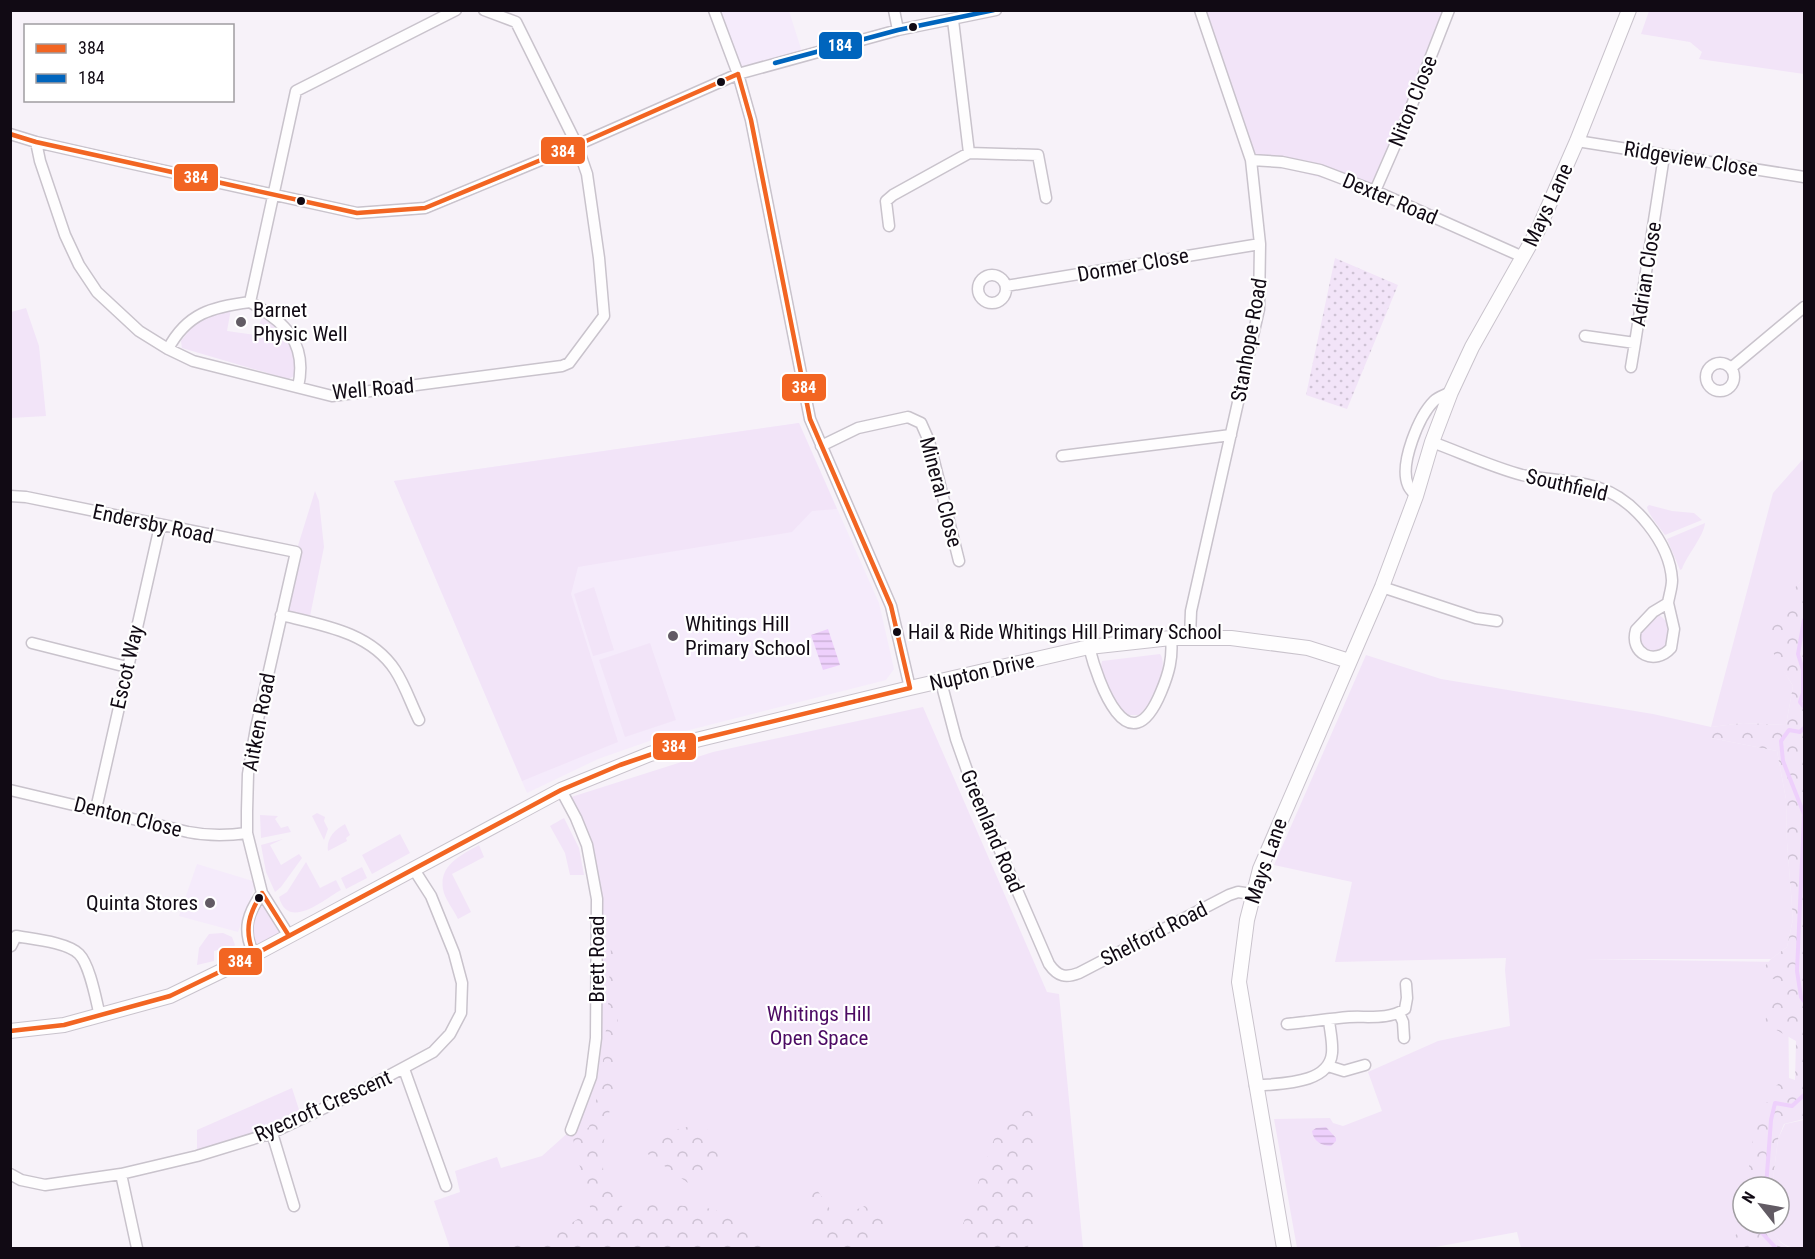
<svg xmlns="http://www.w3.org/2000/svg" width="1815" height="1259" font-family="'Roboto Condensed',sans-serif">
  <defs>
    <pattern id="forest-crowns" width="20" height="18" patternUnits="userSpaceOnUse" patternTransform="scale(1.5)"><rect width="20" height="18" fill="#f2e4f8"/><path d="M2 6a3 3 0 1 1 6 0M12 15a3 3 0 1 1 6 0" fill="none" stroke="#cec2d4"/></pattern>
    <pattern id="garden-dots" width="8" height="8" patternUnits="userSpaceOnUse" patternTransform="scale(1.5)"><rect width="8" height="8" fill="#f2e4f8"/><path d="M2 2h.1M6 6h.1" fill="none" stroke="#cec2d4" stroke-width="1.8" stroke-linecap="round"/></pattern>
    <pattern id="water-rules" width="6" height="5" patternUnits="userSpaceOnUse" patternTransform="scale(1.5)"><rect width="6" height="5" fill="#eed0fc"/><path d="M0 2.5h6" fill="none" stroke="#cbb1d7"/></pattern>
  </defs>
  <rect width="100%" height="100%" fill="#f7f2f9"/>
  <path fill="#f5ebfb" d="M714,11H789L803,55L739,74Z
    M799,423L879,603L894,669L886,680L658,738L598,759L527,793L394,481Z
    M197,864L256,882L238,932L179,916Z"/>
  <path fill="#f2e4f8" d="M1200,11H1446L1375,191L1251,160Z
    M1649,11H1804V74L1699,59L1702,52L1690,42L1641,34Z
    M26,308L39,346L46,416L11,418V312Z
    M231,309L227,331L255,335L263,315C286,331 298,347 295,376L288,379L182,348L181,341L199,318Z
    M799,423L837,509L812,511L792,532L578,567L571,594L618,742L522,781L394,481Z
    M1804,458V578L1799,583L1769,633C1773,653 1782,668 1793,686L1786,725L1743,723L1711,727V738L1777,751L1786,799L1787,842L1793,919L1787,947L1771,959H1583L1781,962L1788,987L1789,1081L1743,1187V1223H1763L1776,1248H1521L1517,1232L1430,1248H1297L1274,1119L1330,1118L1333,1123L1343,1126L1382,1111L1368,1072L1438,1041L1510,1026L1505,970L1506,958L1335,962L1352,882L1274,865L1366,655L1441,679L1653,714L1711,727L1773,493Z
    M315,491L319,501L324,547L309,621L281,615L296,552Z
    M1649,505L1672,511L1694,513L1702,520L1665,535C1660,528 1648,514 1647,507Z
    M1705,523C1704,536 1687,555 1682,569L1680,570L1667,539Z
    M594,587L614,650L593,656L574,594Z
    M1659,615C1672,623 1668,632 1666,645C1660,653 1654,653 1646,650L1639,638L1642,630Z
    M650,643L676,720L625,737L599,660Z
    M1160,654C1170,667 1151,706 1139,715H1127L1117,707L1100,671L1102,661Z
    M923,707L1047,992L1059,994L1083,1248H512L502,1244L490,1248H450L434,1201L460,1192L455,1171L497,1157L501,1168L542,1156L571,1130L591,1077L598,953L587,845L565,799L713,752Z
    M317,813L325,817L324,821L328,829L324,840L312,816Z
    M260,815L278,816L275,819L281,828L288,826L291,832L261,838Z
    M564,818L579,848L584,875H570L565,853L550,826Z
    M345,824L350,835L346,838L347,841L328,851C326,839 334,830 345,824Z
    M400,834L410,853L372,874L362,855Z
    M283,839L270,845L281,865L299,854L302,858L281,887L275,892L266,872L261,845Z
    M479,845L484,857L452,874L471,912L458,919C454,910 444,898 443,889C439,865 461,855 479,845Z
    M306,862L320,888L336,880L341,890C323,900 288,931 279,897L287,892Z
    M362,867L367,878L346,889L341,878Z
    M262,893L288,934L253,952L249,912Z
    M223,933L232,937L235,945L229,953L221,949L214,951V961L197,965L199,948L209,934Z
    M292,1088L302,1119L197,1156V1130Z
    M1804,1120V1248C1781,1248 1779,1241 1767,1223H1779V1187H1772L1778,1139L1785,1124Z"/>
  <path fill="url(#forest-crowns)" d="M1804,578V1119L1784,1124L1778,1139L1772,1187H1743V1223L1731,1195L1749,1167L1754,1131L1764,1103L1773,1101L1776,1086L1786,1077L1795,1080L1796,1041L1764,1023L1777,991L1774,979L1753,980L1771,959L1787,947L1793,919L1787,842L1786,799L1777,751L1711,738V727L1743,723L1786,725L1793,686C1784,671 1769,652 1769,634C1770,616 1792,590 1804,578Z
    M618,943L616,987L618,1018L616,1077L602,1151L604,1183L628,1214L647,1202L714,1209L769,1242L774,1248H490L502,1244L542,1241L591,1211L573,1139L589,1127L601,1082L608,1008L611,946Z
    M1019,1104H1036L1033,1243L1026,1248H982L959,1235L997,1131Z
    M704,1123L720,1156L688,1183L645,1152L647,1131L674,1130Z
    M813,1184L836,1218L865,1206L889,1226L873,1248H825L809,1221Z
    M1743,1223H1767L1780,1242L1789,1248H1758L1752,1245L1746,1248H1737L1730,1239L1745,1228Z"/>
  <path fill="url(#garden-dots)" d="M1335,258L1398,285L1347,409L1306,395Z"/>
  <path fill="url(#water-rules)" d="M828,629L840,665L823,670L811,635Z
    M1326,1127L1336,1138V1141L1331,1146C1322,1146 1313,1141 1312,1131L1316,1128Z"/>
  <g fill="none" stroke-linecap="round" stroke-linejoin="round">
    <path stroke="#eed0fc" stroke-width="4" d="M1804,620L1798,654L1803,670V693L1800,702L1804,707
      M1804,728L1800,732L1789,730L1781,741L1783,761L1804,814
      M1804,816L1797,971L1801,997L1804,1001
      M1766,1187L1771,1120L1775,1103L1792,1106L1804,1095
      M1763,1223L1762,1233L1776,1248"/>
    <g stroke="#c9c3cc" stroke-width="13">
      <path id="minor" d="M714,10L738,74L751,120L810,419L891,606L910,688
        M894,10L898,30
        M953,20L969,153
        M10,134L36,142L120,161L357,213L425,208L577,145L738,74L898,30L996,10
        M1577,141L1804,177
        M36,142L40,161L65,235L79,265L97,292L139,331L168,349L193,361L332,396L562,366L569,363L604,316L599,258L587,174L577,145L516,22L484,10
        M1251,160L1282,162L1320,170L1375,191L1523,257
        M1375,191L1406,120L1449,10
        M889,226L886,201L893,195L969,153L1038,155L1046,198
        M978 289a14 14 0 1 1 28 0a14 14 0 1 1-28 0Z
        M1006,286L1260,244
        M250,302C285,322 308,343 298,387
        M1585,336L1635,343L1664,156
        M168,349C187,313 212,307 250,302L296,91L456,10
        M1706 377a14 14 0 1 1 28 0a14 14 0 1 1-28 0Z
        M1631,367L1635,343
        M1731,368L1804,307
        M1432,442C1462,453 1492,467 1522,475C1547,480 1575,480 1599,488C1634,499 1670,543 1672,580C1672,588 1669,596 1668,603L1653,612L1636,630C1629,654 1655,666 1671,648L1674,629L1668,603
        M821,446L858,428L908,417L921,423L929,441L959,561
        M1062,456L1231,435
        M10,496L26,497L296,552L256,728L248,774L247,811V833L262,893L289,936
        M1416,496C1414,493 1409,489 1408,485C1399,464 1419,416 1434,401C1438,397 1445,395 1451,392
        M1382,587L1476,618L1497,621
        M281,615C322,625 370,632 395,670C405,685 411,704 419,720
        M1190,637L1191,611L1259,309L1260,244L1251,160L1200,10
        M32,643L127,667
        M1089,647C1098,683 1129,769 1161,692C1169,673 1173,658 1171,638
        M941,682L956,739L975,793L1049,964C1058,977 1066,978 1079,973L1229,895L1238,892L1252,894
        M10,790L188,832C208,836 226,836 247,833
        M561,790L576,818L587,845L597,899L596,1038L591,1077L571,1130
        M96,809L160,526
        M11,946L16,936C32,939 67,942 79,954C90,965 96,1000 100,1016
        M253,952C242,929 248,913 262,893
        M1399,1013L1403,1022L1404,1038
        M1287,1024C1308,1022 1328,1019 1349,1017C1368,1016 1389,1020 1405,1009L1407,998L1406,984
        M1328,1066L1344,1071L1365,1065
        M404,1069L446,1186
        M1255,1086C1279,1083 1329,1085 1332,1053C1333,1042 1330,1031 1329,1020
        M272,1133L294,1206
        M10,1174L21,1180L45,1185L121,1174L197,1156L272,1133L366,1088L433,1052L450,1034L461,1013L462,983L454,953L431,896L413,868
        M121,1174L137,1248"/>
    </g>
    <g stroke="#c9c3cc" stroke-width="16">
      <path id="tertiary" d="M10,1031L64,1025L170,996L238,963L253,952H259L289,936L561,790L650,754L688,742L910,688L1089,647L1171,638H1231L1308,648L1349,661
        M1284,1248L1239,982L1247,920L1260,869L1382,587L1416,496L1432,442L1451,392L1472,347L1538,230L1577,141L1629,10"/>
    </g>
    <use href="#minor" stroke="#fefdfe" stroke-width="10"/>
    <use href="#tertiary" stroke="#fefdfe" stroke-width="14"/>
    <g stroke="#fff" stroke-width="9">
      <path id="bus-1" d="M738,74L751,120L810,419L891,606L910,688
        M10,134L36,142L357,213L425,208L577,145L738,74
        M253,952C244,929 249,913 262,893L289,936
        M10,1031L64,1025L170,996L238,963L253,952H259L561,790L620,765L688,742L910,688"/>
    </g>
    <g stroke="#fff" stroke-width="9">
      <path id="bus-2" d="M775,63L898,30L994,10"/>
    </g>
    <use href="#bus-1" stroke="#f26522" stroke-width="4.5"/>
    <use href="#bus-2" stroke="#0065bd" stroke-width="4.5"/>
  </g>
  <g fill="#110a14" stroke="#fff" stroke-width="2">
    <circle cx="913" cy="27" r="5"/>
    <circle cx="721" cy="82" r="5"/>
    <circle cx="301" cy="201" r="5"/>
    <circle cx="897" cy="632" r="5"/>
    <circle cx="259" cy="898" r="5"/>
  </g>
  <g fill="#625b64" stroke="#fff" stroke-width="2">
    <circle cx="241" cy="322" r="6"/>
    <circle cx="673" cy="636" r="6"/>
    <circle cx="210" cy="903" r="6"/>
  </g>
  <g text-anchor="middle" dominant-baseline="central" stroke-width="4.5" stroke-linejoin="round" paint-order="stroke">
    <g font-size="20" fill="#110a14" stroke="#fff" text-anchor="start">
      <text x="908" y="632">Hail &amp; Ride Whitings Hill Primary School</text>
    </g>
    <g font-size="21" fill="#110a14" stroke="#fff">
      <text transform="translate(1413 101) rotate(-68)">Niton Close</text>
      <text transform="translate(1691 159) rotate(9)">Ridgeview Close</text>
      <text transform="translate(1390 199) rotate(23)">Dexter Road</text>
      <text transform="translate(1548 205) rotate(-65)">Mays Lane</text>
      <text transform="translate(1133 265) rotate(-10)">Dormer Close</text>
      <text transform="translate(1646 274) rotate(-81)">Adrian Close</text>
      <text transform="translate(1249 340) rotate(-80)">Stanhope Road</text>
      <text transform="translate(373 389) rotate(-5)">Well Road</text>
      <text transform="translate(1567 485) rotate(13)">Southfield</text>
      <text transform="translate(941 492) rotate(75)">Mineral Close</text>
      <text transform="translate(153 524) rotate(12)">Endersby Road</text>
      <text transform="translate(127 667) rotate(-77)">Escot Way</text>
      <text transform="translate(982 672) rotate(-13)">Nupton Drive</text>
      <text transform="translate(259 722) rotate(-79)">Aitken Road</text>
      <text transform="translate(128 817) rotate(14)">Denton Close</text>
      <text transform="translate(992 831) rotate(67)">Greenland Road</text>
      <text transform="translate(1266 861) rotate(-71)">Mays Lane</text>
      <text transform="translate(1154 934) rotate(-27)">Shelford Road</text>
      <text transform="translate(597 959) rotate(-90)">Brett Road</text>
      <text transform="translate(323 1106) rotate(-24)">Ryecroft Crescent</text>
    </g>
    <g font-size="21" fill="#110a14" stroke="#fff" text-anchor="start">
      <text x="253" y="310">Barnet<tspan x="253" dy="24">Physic Well</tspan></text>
      <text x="685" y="624">Whitings Hill<tspan x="685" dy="24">Primary School</tspan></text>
      <text x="198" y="903" text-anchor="end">Quinta Stores</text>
    </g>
    <g font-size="21" fill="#4c0a63" stroke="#fff">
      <text x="819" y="1014">Whitings Hill<tspan x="819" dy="24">Open Space</tspan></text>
    </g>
  </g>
  <g stroke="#fff" stroke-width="2">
    <rect x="818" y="31" width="45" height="29" rx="6" fill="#0065bd"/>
    <rect x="540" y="136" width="46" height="29" rx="6" fill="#f26522"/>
    <rect x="173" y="163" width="46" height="29" rx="6" fill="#f26522"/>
    <rect x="781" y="373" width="46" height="29" rx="6" fill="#f26522"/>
    <rect x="652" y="732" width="45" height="29" rx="6" fill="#f26522"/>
    <rect x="218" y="947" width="45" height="29" rx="6" fill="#f26522"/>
  </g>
  <g font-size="16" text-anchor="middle" font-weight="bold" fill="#fff">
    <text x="840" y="51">184</text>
    <text x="563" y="157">384</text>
    <text x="196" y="183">384</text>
    <text x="804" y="393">384</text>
    <text x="674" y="752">384</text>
    <text x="240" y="967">384</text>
  </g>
  <rect width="1815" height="1259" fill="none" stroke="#110a14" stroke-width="24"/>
  <rect x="24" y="24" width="210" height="78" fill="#ffffff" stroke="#a09da1" stroke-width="1.5"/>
  <rect x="36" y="44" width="30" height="9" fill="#f26522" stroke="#a09da1" stroke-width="1.5"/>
  <text x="78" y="54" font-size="18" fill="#110a14">384</text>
  <rect x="36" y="74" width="30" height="9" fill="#0065bd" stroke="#a09da1" stroke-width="1.5"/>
  <text x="78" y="84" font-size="18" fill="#110a14">184</text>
  <g transform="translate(1761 1205) rotate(301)"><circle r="28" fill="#ffffff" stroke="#a09da1" stroke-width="1.5"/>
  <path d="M0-4.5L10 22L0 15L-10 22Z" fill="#625b64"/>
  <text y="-9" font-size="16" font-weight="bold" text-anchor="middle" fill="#110a14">N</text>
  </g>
</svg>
